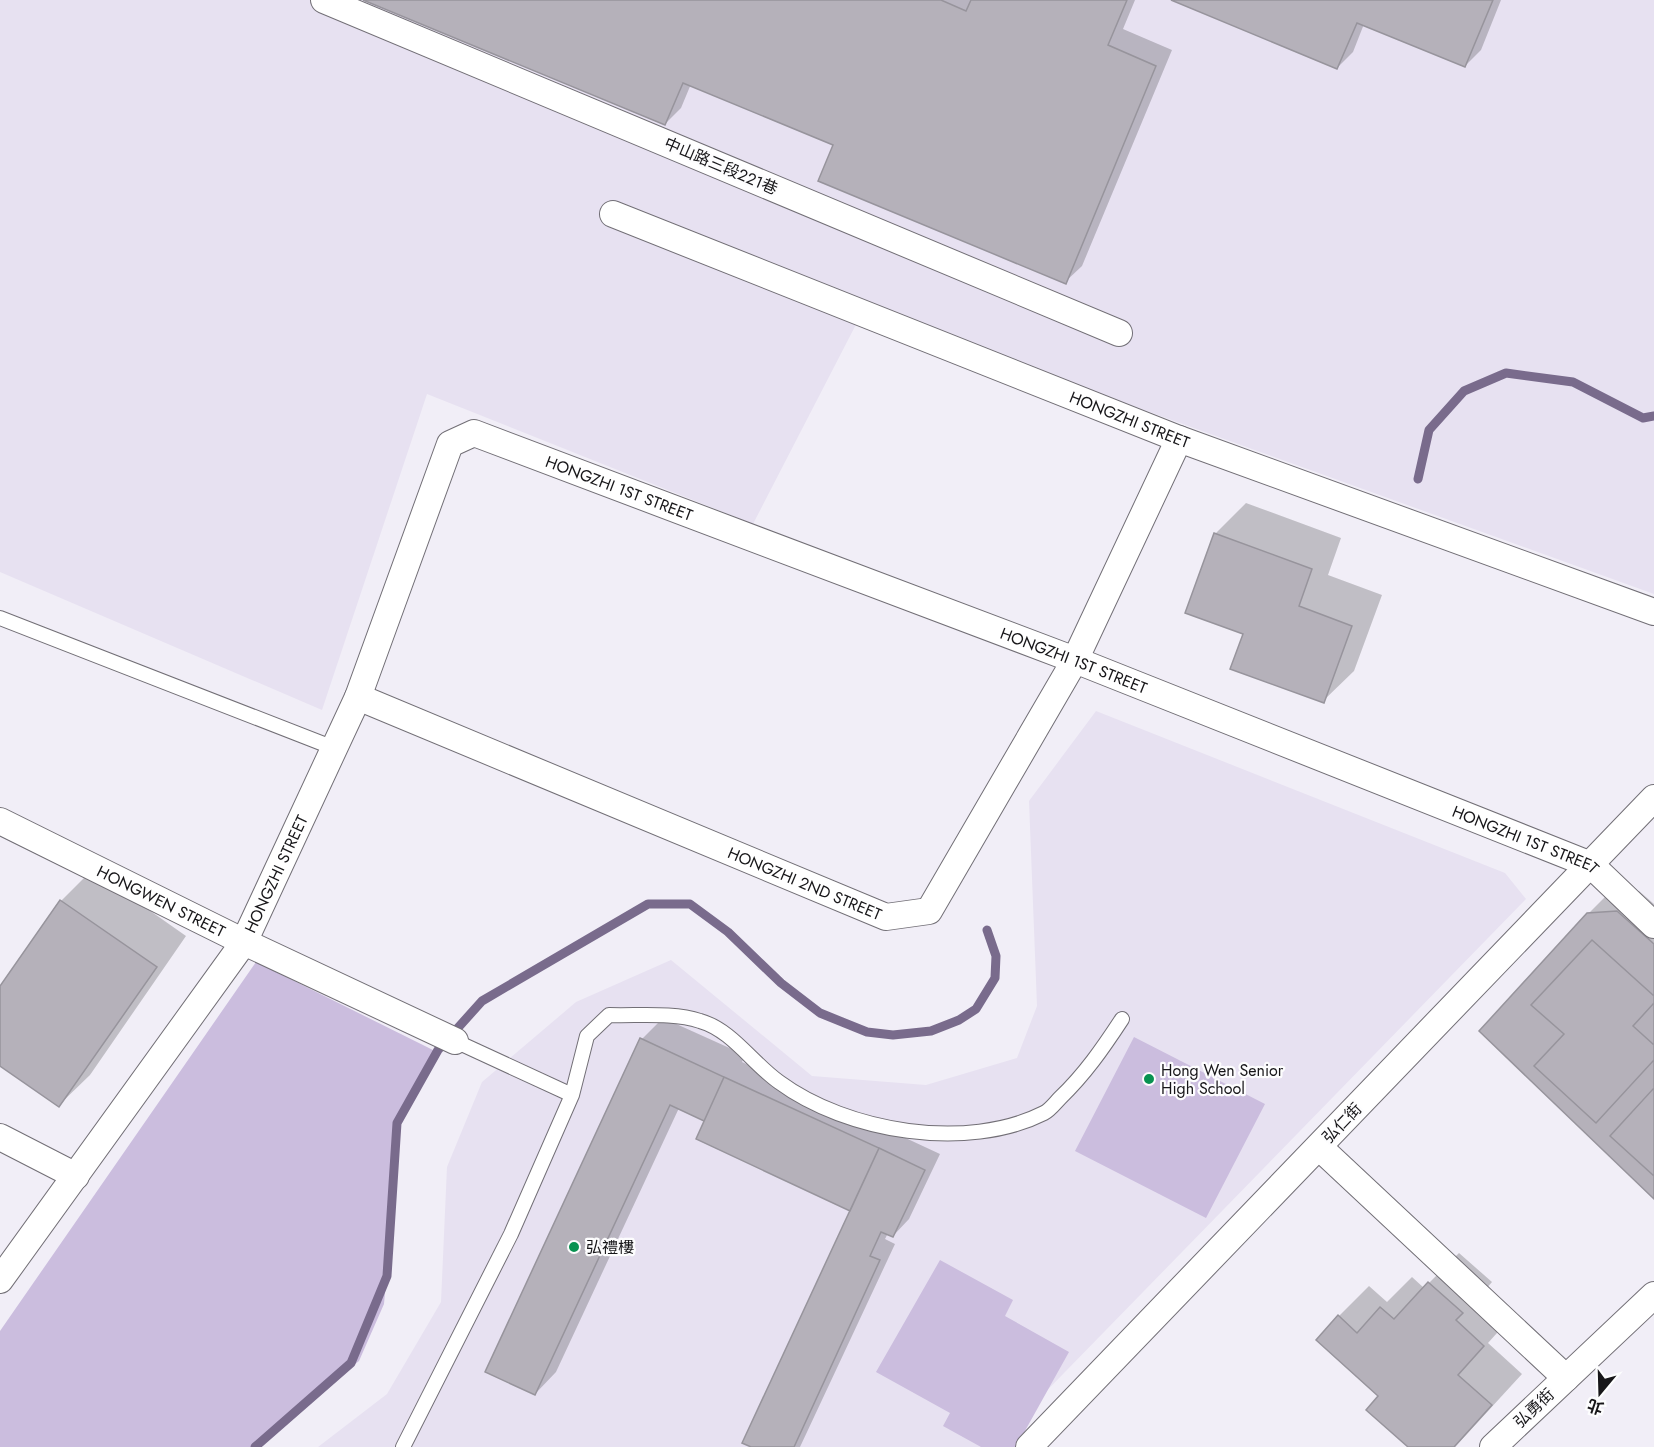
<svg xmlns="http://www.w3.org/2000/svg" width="1654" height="1447" font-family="Jost,'Noto Sans TC',sans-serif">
  <rect width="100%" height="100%" fill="#f1eef7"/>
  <path fill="#e7e1f1" d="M0,0H1654V594L864,309L753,524L427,394L322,710L0,572Z
    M1096,711L1505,873L1526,899L992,1447H318L387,1394L441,1302L447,1167L482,1082L576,1002L671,960L812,1076L926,1085L1017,1058L1037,1006L1029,801Z"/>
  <path fill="#cbbdde" d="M256,962L437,1052L400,1125L384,1304L359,1361L251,1447H0V1331Z
    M1134,1037L1265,1104L1206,1218L1075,1151Z
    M940,1260L1013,1300L1005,1316L1069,1352L1016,1447H981L943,1426L950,1413L876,1372Z"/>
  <path fill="#0003" d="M367,0H1135L1123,29L1172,50L1082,266L1065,282L835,144L691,84L681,108L665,124Z
    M1174,0H1501L1481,50L1465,66L1364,24L1353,52L1337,68Z
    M1246,503L1341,538L1328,575L1382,595L1354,671L1323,701L1245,633L1215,534Z
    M92,870L186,936L90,1075L59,1105L0,1065V989L61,901Z
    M1639,891L1654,904V1197L1588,914L1610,892Z
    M663,1018L745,1055L742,1062L940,1154L909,1219L893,1236L888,1233L885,1239L895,1244L800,1447H754L852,1210L708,1115L703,1119L679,1108L556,1372L535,1394L642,1039Z
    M1459,1253L1492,1282L1486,1289L1514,1314L1488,1343L1522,1374L1455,1447H1410L1339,1316L1369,1286L1387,1302L1412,1277L1424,1288Z"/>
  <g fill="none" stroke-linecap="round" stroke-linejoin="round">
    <path stroke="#796b8c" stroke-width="9" d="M1418,479L1429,430L1464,391L1506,373L1573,382L1643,418L1654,416
      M255,1447L351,1363L387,1276L397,1123L438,1050L482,1001L648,904H690L728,932L781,983L820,1013L867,1032L893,1035L931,1031L959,1020L976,1009L995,978L996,956L987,930"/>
  </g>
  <path fill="#b5b1ba" stroke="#97949c" stroke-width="1.5" d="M363,0H941L966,11L971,0H1127L1108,45L1156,66L1066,284L818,181L833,145L683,83L665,125Z
    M1171,0H1493L1465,67L1357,23L1337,69Z
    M1214,533L1312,569L1299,606L1352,626L1324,703L1230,669L1243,634L1185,613Z
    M60,900L157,967L59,1107L0,1066V986Z
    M1617,911L1654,944V1199L1479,1031L1587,913Z
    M1592,940L1654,996V1003L1633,1026L1654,1045V1060L1596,1123L1534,1066L1564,1034L1531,1005Z
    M640,1038L724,1077L704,1121L670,1105L535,1395L485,1372Z
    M724,1077L879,1148L850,1211L696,1139Z
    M1654,1088V1176L1610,1136Z
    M879,1148L925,1170L893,1237L881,1232L870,1256L880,1260L794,1447H751L742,1443Z
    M1428,1282L1463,1313L1456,1320L1484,1346L1458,1375L1492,1405L1454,1447H1408L1366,1410L1378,1396L1316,1340L1338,1315L1357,1333L1380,1307L1394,1319Z"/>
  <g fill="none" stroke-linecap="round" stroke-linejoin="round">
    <g stroke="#726f76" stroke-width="16">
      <path id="lane" d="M0,618L334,748
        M455,1041L572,1095
        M403,1447L511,1234L572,1095L587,1036L609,1015C638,1016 673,1012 700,1021C732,1030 752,1063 779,1082C847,1132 967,1152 1044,1113C1050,1110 1055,1103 1060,1098C1085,1074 1103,1048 1122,1019"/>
    </g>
    <g stroke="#726f76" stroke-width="28">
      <g id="street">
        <path d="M324,0L1119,333"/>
        <path id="s1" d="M613,214L1179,439L1654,612"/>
        <path id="s2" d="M358,697L886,917L929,911L1075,660L1179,439"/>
        <path id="s3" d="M0,821L244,942L455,1041"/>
        <path d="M0,1137L76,1176"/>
        <path d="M1319,1147L1566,1378"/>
        <path id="s4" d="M0,1280L244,942L358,697L450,444L474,433L1075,660L1591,865L1654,925"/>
        <path d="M1029,1447L1654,798"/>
        <path d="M1493,1447L1654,1295"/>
      </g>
    </g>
    <use href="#lane" stroke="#fff" stroke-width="14"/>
    <use href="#street" stroke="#fff" stroke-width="26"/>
  </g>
  <g fill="#089251" stroke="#fdfdfe" stroke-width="2">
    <circle cx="1149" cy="1079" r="6"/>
    <circle cx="574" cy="1247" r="6"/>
  </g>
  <g text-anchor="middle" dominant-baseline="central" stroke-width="4.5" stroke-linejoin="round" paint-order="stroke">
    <g font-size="16" fill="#171619" stroke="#fdfdfe">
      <text transform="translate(721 166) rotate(23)">中山路三段221巷</text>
      <text stroke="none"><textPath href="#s1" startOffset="556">HONGZHI STREET</textPath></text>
      <text stroke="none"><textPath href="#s4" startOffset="1138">HONGZHI 1ST STREET</textPath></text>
      <text stroke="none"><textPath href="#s4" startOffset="1624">HONGZHI 1ST STREET</textPath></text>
      <text stroke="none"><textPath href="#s4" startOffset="2110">HONGZHI 1ST STREET</textPath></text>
      <text stroke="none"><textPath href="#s4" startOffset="492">HONGZHI STREET</textPath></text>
      <text stroke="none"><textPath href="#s2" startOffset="484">HONGZHI 2ND STREET</textPath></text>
      <text stroke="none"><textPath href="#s3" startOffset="180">HONGWEN STREET</textPath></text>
      <text transform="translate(1342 1123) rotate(-46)">弘仁街</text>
      <text transform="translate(1534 1408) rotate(-43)">弘勇街</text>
    </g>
    <g font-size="16" fill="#171619" stroke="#fdfdfe" text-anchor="start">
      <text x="1161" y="1070">Hong Wen Senior<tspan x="1161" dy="18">High School</tspan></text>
      <text x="586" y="1247">弘禮樓</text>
    </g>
  </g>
  <g transform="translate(1600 1393) rotate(199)" stroke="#fdfdfe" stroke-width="4.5" paint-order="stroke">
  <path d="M0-4.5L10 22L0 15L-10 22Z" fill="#171619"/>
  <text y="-9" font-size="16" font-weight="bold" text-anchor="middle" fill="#171619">北</text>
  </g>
</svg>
